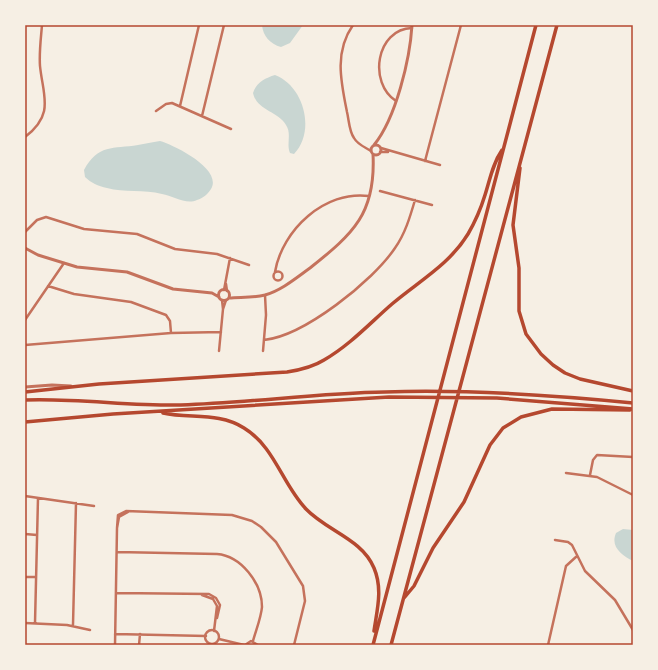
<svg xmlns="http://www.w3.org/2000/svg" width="658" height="670" font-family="'Golos Text',sans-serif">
  <rect width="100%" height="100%" fill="#f6efe4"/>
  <path fill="#c9d6d2" d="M262,25H303L290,43L281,47C270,44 263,36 262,25Z
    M275,75C304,86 316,131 294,154L290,153C286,144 292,134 286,125C278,111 257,111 253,93C256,83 265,78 275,75Z
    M160,141C174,145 223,169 211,189C208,194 203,198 197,200C186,205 173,196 162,194C144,189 124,193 107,188C98,186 91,183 85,177L84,170C98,144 113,149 138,145C145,144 152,142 160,141Z
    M623,529L633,530V561C622,555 610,547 616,533Z"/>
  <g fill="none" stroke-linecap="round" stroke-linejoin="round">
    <path stroke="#c5725c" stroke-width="2.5" d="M353,25C334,52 341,82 347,112C349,120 349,131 354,138C358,145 365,147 371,151
      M396,101C368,83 376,29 412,28
      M180,106L199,25
      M156,111L166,104L172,103L231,129
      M202,116L224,25
      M25,137C55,114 43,96 40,66C39,52 41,38 42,25
      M381,148L440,165
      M380,152H388
      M425,161L461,25
      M380,191L432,205
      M25,232L37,220L46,217L84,229L137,234L175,249L217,254L249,265
      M273.5 276a4.5 4.5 0 1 1 9 0a4.5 4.5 0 1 1-9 0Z
      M275,272C282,230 325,190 369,196
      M226,284L227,291
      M48,286L74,294L131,302L166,315L170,321L171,333
      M224,290L230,258
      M222,300L223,309
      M25,320L64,263
      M264,340C304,336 373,281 395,248C405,234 410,217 415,200
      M25,345L171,333L221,332
      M219,351L223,309L226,300
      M263,351L266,315L265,295
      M566,473L597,477L633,495
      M590,475L593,460L597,455L633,457
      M25,496L94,506
      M117,528L118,515L126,511L232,515L252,521L261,527L276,542L303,586L305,601L294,645
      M25,534L37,535
      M555,540L568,542L572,545L585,571L615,600L633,630
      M117,552L217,554C241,556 262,583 262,607C261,618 256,630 253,641
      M25,577H36
      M116,593L209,594L216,598L220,605L217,618
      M202,595L213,599L217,606L214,631
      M25,623L67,625L90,630
      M35,623L38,498
      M73,625L76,503
      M205 637a7 7 0 1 1 14 0a7 7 0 1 1-14 0Z
      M115,634L206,636
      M219,639L244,645
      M115,645L117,528L119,517L128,512
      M139,645L140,634
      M245,645L251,641L258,645
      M548,645L566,566L577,556"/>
    <path stroke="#c5725c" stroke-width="3" d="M371 150a5 5 0 1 1 10 0a5 5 0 1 1-10 0Z
      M374,145C396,118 410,59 412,25
      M25,248L38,255L77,267L127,272L173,289L212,293L219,297
      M218.5 295a5.5 5.5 0 1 1 11 0a5.5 5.5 0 1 1-11 0Z
      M229,298C241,297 253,298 265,295C282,290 296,278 310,268C354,233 376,213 373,154
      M25,387L52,385L71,386"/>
    <path stroke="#b5482f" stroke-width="3.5" d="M520,168L513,225L519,268V311L526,334L541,354L553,365L565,373L580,379L633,391
      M25,392L99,384L287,372C300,370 313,367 324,360C350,345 370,323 392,304C419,281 449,265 468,234C475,222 481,208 485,195C490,179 493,163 502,150
      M25,400C77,398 129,406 181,405C249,403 317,393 385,392C468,389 551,395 633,403
      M163,413C190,419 219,412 244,428C275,447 282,484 306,509C327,531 362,539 374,568C383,589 377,610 374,631
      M25,422L113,414L389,397L497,398L633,409
      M404,598L414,586L433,548L464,502L490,445L503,428L521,417L552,409L630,410
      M373,645L536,25
      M391,645L557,25"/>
  </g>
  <rect width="658" height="670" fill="none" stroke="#f6efe4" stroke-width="52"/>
  <rect x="26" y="26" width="606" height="618" fill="none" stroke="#b5482f" stroke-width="1.5"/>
</svg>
